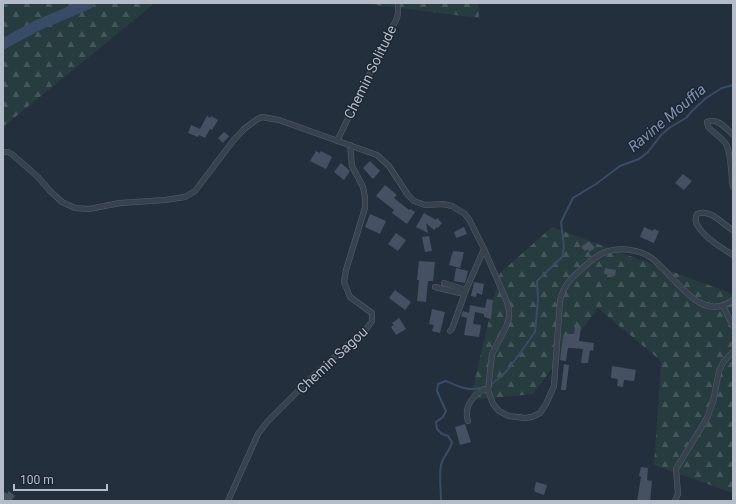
<svg xmlns="http://www.w3.org/2000/svg" width="736" height="504" font-family="Roboto,sans-serif">
  <defs>
    <pattern id="forest-firs" width="22" height="20" patternUnits="userSpaceOnUse"><rect width="22" height="20" fill="#263c3f"/><path d="M5 1l3.5 6h-7zM16 11l3.5 6h-7z" fill="#435659"/></pattern>
  </defs>
  <rect width="100%" height="100%" fill="#242f3e"/>
  <path fill="url(#forest-firs)" d="M3,3H155L3,127Z
    M360,3H478L479,18Z
    M552,227L733,294V493L654,465L661,361L598,308L533,394L470,400L500,273Z"/>
  <g fill="none" stroke-linecap="round" stroke-linejoin="round">
    <path stroke="#394c67" stroke-width="2" d="M490,385L503,375L510,367L535,332L538,300L537,281L562,257L564,247L561,222L573,198L596,184L620,166L639,159L648,152L661,135L669,128L686,118L692,111L706,98L722,88L733,85
      M441,501C441,491 439,475 441,465C443,456 450,451 452,442L448,436L442,434L437,429L436,422L443,417L446,411L437,391L438,384L446,381C460,387 468,392 484,387"/>
    <path stroke="#394c67" stroke-width="11" d="M3,44L36,26L83,6L89,3"/>
  </g>
  <path fill="#455162" d="M207,116L210,118L211,116L218,120L212,130L210,129L205,138L199,135L198,137L188,133L191,125L200,129Z
    M224,132L229,136L223,143L218,138Z
    M316,151L320,153L321,151L332,157L326,169L310,161Z
    M370,161L380,171L373,179L363,168Z
    M341,163L350,171L344,180L334,172Z
    M683,174L692,181L684,190L675,183Z
    M385,185L397,195L394,198L409,210L410,209L415,212L407,224L392,213L394,210L376,196Z
    M424,213L436,220L437,218L442,223L438,228L437,227L434,230L426,223L428,233L416,227Z
    M370,214L386,221L380,234L365,227Z
    M464,227L467,234L456,238L454,232Z
    M644,227L653,231L654,229L659,231L654,243L640,237Z
    M396,233L406,240L398,251L388,244Z
    M429,236L432,251L425,252L422,237Z
    M589,241L595,248L589,252L588,249L585,251L581,247Z
    M453,251L464,252L460,268L449,265Z
    M419,261L435,262L433,281H428L426,302L417,301L419,280H417Z
    M456,268L468,271L465,283L454,281Z
    M605,268L616,270L615,276L604,274Z
    M474,282L484,284L482,295L477,293L476,297L471,296Z
    M395,290L411,302L405,310L389,298Z
    M487,299L493,300L491,319L484,317V314L475,312L473,324L481,325L479,337L464,335L467,318L461,316L463,311L469,313L470,305L485,308Z
    M432,309L445,312L440,333L432,331L434,325L429,324Z
    M399,318L406,329L396,335L391,327L394,325L392,323Z
    M575,327H581L579,341L594,343L593,351L590,350L588,363H581L583,349L572,348H568L566,361L560,360L563,338L569,334H574Z
    M564,364L569,365L566,390H561Z
    M612,366L636,370L634,381L624,380L623,387L617,386L618,379L611,378Z
    M465,424L471,442L460,445L455,427Z
    M641,467L648,468L647,480L652,481L650,501H637L641,477L639,476Z
    M536,482L547,485L544,495L535,492V490H534Z
    M9,491L15,496L11,501H3V495L5,492L7,494Z"/>
  <g fill="none" stroke-linecap="round" stroke-linejoin="round">
    <g stroke="#565f6c" stroke-width="6">
      <path id="street" d="M733,135C726,128 717,117 707,122L708,127C714,133 721,137 726,144C731,152 731,176 733,187
        M337,141L397,18L398,13V3
        M3,152H8L13,155L38,177L50,191L62,202L75,208L89,209L120,203L165,200L185,197L195,191L233,141L244,129L256,120L262,117L279,120L377,155L389,166L408,195L414,201L425,205L443,204L452,206L465,214L470,221L484,249L507,302L509,310V318L506,327L492,354L488,390L493,404L499,411L509,416L525,418L532,417L540,413L546,404L554,386L560,301C564,283 573,277 586,265C599,253 611,247 630,250C636,251 644,253 650,257C675,274 699,325 733,300
        M733,230C722,224 710,208 697,214C695,218 695,222 698,226C703,236 723,249 733,255
        M444,283L466,290
        M435,287L464,294
        M723,306L733,326
        M450,331L452,329L466,290L484,249
        M468,421C463,406 475,392 488,388
        M228,501L258,434L268,421L313,376L367,328L372,321V313L350,297L344,282L346,270L365,208V197L363,187L352,166L350,145
        M675,501L678,494L676,469L707,418L713,402L719,371L724,361L733,352"/>
    </g>
    <use href="#street" stroke="#38414e" stroke-width="5"/>
  </g>
  <g text-anchor="middle" dominant-baseline="central" stroke-width="3" stroke-linejoin="round" paint-order="stroke">
    <g font-size="14" fill="#b4bcc9" stroke="#1d2633">
      <text transform="translate(370 72) rotate(-64)">Chemin Solitude</text>
      <text transform="translate(332 360) rotate(-43)">Chemin Sagou</text>
    </g>
    <g font-size="15" font-style="italic" fill="#7c92b1" stroke="#1d2633">
      <text transform="translate(667 118) rotate(-40)">Ravine Mouffia</text>
    </g>
  </g>
  <rect width="736" height="504" fill="none" stroke="#b4bcc9" stroke-width="8"/>
  <path d="M14 484v6h93v-6" fill="none" stroke="#b4bcc9" stroke-width="2"/>
  <text x="20" y="484" font-size="12" fill="#b4bcc9" stroke="#1d2633" stroke-width="3" paint-order="stroke">100 m</text>
</svg>
